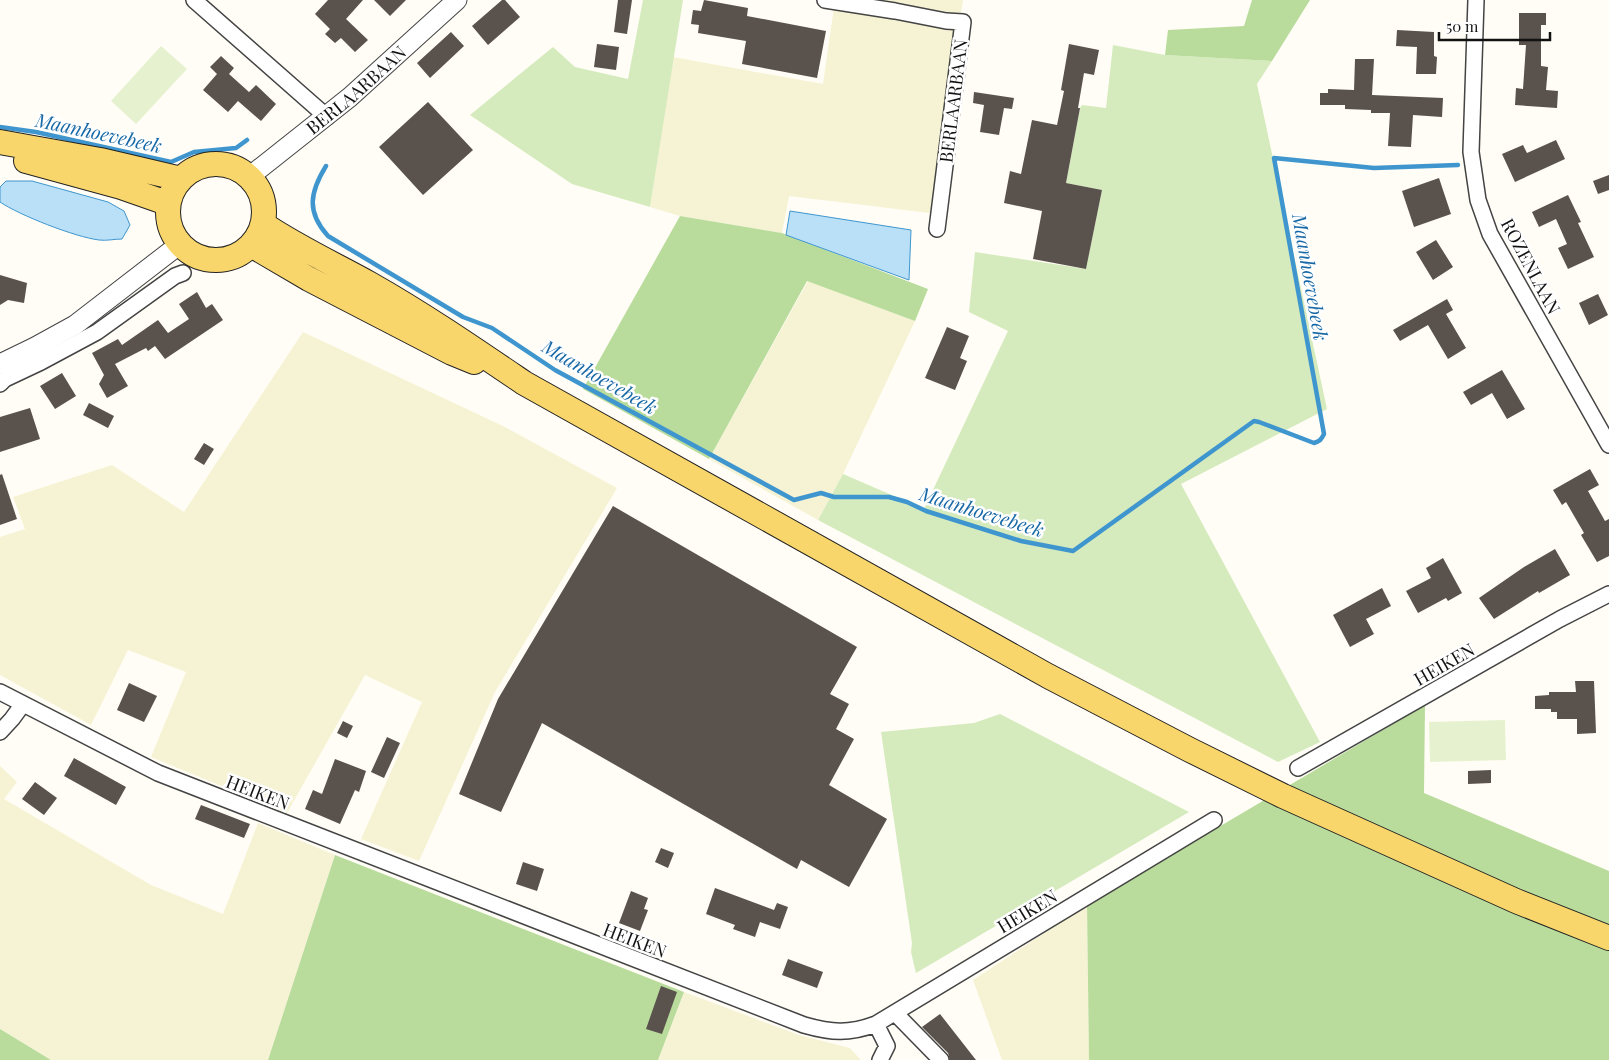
<svg xmlns="http://www.w3.org/2000/svg" width="1609" height="1060" font-family="'Playfair Display',serif">
  <rect width="100%" height="100%" fill="#fffdf5"/>
  <path fill="#f6f3d4" d="M835,0H963L930,213L789,196L782,233L680,216L650,207L673,57L823,84Z
    M808,281L915,321L843,474L818,520L709,459Z
    M303,332L505,427L617,488L495,692L419,861L361,839L422,702L365,675L287,813L151,757L186,672L128,650L91,725L0,675V537L25,529L13,497L112,465L184,512Z
    M0,766L17,782L4,799L151,885L223,914L258,823L335,855L268,1060H51L0,1029Z
    M1087,905L1089,1060H1002L973,980Z
    M684,992L799,1035L850,1048L861,1060H658Z"/>
  <path fill="#d5ebbd" d="M643,0H683L650,207L572,184L470,115L553,47L575,67L628,79Z
    M1113,45L1165,55L1272,61L1257,84L1327,409L1181,484L1320,742L1278,762L818,520L843,474L924,509L1008,331L969,312L975,252L1086,269L1102,190L1066,183L1080,108L1082,105L1106,108Z
    M1000,714L1189,812L916,973L911,952L912,943L881,732L974,723Z"/>
  <path fill="#b9dc9c" d="M1252,0H1310L1272,61L1165,55L1168,30L1244,26Z
    M680,216L782,233L928,289L915,321L807,281L709,459L583,389Z
    M1425,705L1424,793L1609,871V1060H1089L1087,905Z
    M335,855L684,992L658,1060H268Z
    M0,1029L51,1060H0Z"/>
  <path fill="#e6f2cf" d="M161,46L187,69L136,124L111,101Z
    M1505,720L1506,760L1430,762L1429,722Z"/>
  <path fill="#b9e0f7" stroke="#3f96cf" d="M6,181H32L108,202L124,211L130,225L122,239C115,239 106,241 99,240C75,237 19,215 0,202V187Z
    M790,211L911,230L909,280L786,235Z"/>
  <g fill="none" stroke-linecap="round" stroke-linejoin="round">
    <path stroke="#3f96cf" stroke-width="4.5" d="M0,127L36,132L171,162L194,152L236,148L247,140
      M326,166C310,192 306,212 328,236L463,317L492,328L555,370L794,500L821,493L834,497H889L907,502L926,511L1021,541L1073,551L1254,421L1259,422L1314,443C1320,441 1321,440 1324,434L1274,158L1374,168L1458,165"/>
  </g>
  <path fill="#5a524d" d="M328,0H363L346,19L368,40L355,52L341,38L335,43L325,34L330,29L315,14Z
    M374,0H406L390,16Z
    M502,0H505L520,17L488,45L472,26Z
    M618,0H632L627,34L614,32Z
    M704,0L748,8L747,16L826,31L817,78L742,64L746,41L698,33L699,25L691,24L693,10L701,11Z
    M1519,13H1546V25H1541V66L1548,67L1546,90L1558,91L1557,108L1515,105L1516,88L1523,89L1526,45H1519Z
    M1397,30L1434,32V56L1437,57L1436,74H1416L1417,47L1396,46Z
    M451,32L464,46L430,78L417,63Z
    M597,44L619,47L616,70L594,67Z
    M1069,44L1099,50L1094,75L1084,73L1078,108H1080L1066,183L1102,190L1086,269L1033,259L1042,211L1004,203L1010,171L1021,174L1032,120L1057,125L1064,91L1061,90Z
    M221,56L234,68L229,74L249,92L256,85L276,104L261,121L238,101L228,112L203,90L217,74L210,67Z
    M1355,59H1374L1372,95L1443,98L1442,117L1413,115L1411,147L1388,146L1390,113H1371V110L1345,109V105H1320V93H1328V89L1354,90Z
    M974,92L1014,98L1012,109L1004,108L999,135L980,132L984,105L973,103Z
    M428,102L473,150L423,195L379,147Z
    M1556,140L1565,159L1515,182L1502,154L1523,145L1527,153Z
    M1609,175V190L1598,194L1593,181Z
    M1439,178L1451,214L1414,227L1402,191Z
    M1568,195L1581,222L1578,223L1594,257L1568,269L1558,248L1567,244L1556,219L1539,227L1532,212Z
    M1436,240L1453,267L1433,280L1416,252Z
    M0,275L27,283L24,303L8,300L0,305Z
    M197,292L206,308L212,304L223,320L165,359L155,346L148,351L146,348L115,364L128,386L107,398L99,384L104,375L92,353L118,339L122,345L158,320L168,333L189,319L179,304Z
    M1598,294L1608,315L1589,325L1579,303Z
    M1447,299L1453,310L1446,314L1466,348L1448,359L1428,325L1400,341L1393,330Z
    M947,327L969,336L960,358L967,361L955,390L925,378Z
    M1502,370L1525,409L1507,419L1492,393L1471,405L1463,392Z
    M62,373L76,396L55,409L40,386Z
    M89,403L114,416L108,428L83,415Z
    M30,408L40,439L0,452V417Z
    M204,443L214,449L204,465L194,459Z
    M1590,469L1599,485L1588,491L1605,521L1609,519V556L1597,562L1581,535L1584,533L1566,502L1562,505L1553,490Z
    M2,474L17,519L0,525V475Z
    M613,506L857,647L830,694L849,704L836,729L854,739L829,785L887,819L849,887L801,860L797,869L542,723L501,812L459,794L498,699Z
    M1555,549L1570,575L1539,593L1538,591L1494,619L1479,598L1524,567Z
    M1443,558L1462,593L1448,601L1446,598L1418,613L1406,591L1431,578L1426,568Z
    M1382,588L1391,606L1366,619L1374,634L1350,647L1333,615Z
    M1575,681H1594L1596,733L1577,734V719H1557V712H1551V709H1535V696L1549,695V692H1576Z
    M129,683L157,696L144,722L117,710Z
    M343,721L353,726L347,738L337,733Z
    M387,737L400,743L384,778L371,772Z
    M74,758L126,787L116,805L64,776Z
    M335,759L366,771L359,792L355,790L340,824L305,809L313,790L322,794Z
    M1491,770V783L1468,784V771Z
    M35,782L57,798L44,815L22,799Z
    M201,805L250,824L244,838L195,819Z
    M661,848L674,853L668,868L655,862Z
    M523,862L544,869L537,891L516,884Z
    M715,888L774,910L777,903L788,907L780,929L760,922L755,937L733,929L735,925L706,914Z
    M631,891L648,898L644,909L648,910L640,931L619,923Z
    M788,959L823,972L817,988L782,975Z
    M661,986L677,992L662,1034L646,1029Z
    M940,1014L976,1060H950L948,1053L922,1027Z"/>
  <g fill="none" stroke-linecap="round" stroke-linejoin="round">
    <g stroke="#444" stroke-width="18">
      <path id="minor" d="M194,0L327,117
        M825,0L895,11L946,21L963,22L937,229
        M1476,0L1471,152L1478,200L1490,234L1609,445
        M0,384L5,379L41,362L97,332L175,276L183,273
        M0,692L158,773L804,1025C832,1033 849,1034 876,1024L1214,820
        M0,732L12,719L23,704
        M1298,768L1560,619L1609,594
        M895,1013L941,1060
        M876,1024L887,1046L880,1060"/>
    </g>
    <g stroke="#444" stroke-width="21">
      <g id="tertiary">
        <path id="s1" d="M249,177L350,97L457,0"/>
        <path d="M0,364L35,347L75,325L180,244"/>
      </g>
    </g>
    <g stroke="#222" stroke-width="26">
      <path id="primary" d="M0,142L100,160L181,179
        M26,161L121,187L161,201L168,206
        M168 212a48 48 0 1 1 96 0a48 48 0 1 1-96 0Z
        M263,224C297,247 334,264 370,284C423,314 474,349 524,383L1048,676L1190,750L1283,796L1516,901L1609,938
        M251,245L309,279L452,353L474,362"/>
    </g>
    <use href="#minor" stroke="#fff" stroke-width="15"/>
    <use href="#tertiary" stroke="#fff" stroke-width="19"/>
    <use href="#primary" stroke="#f9d66b" stroke-width="24"/>
  </g>
  <g text-anchor="middle" dominant-baseline="central" stroke-width="5" stroke-linejoin="round" paint-order="stroke">
    <g font-size="18" fill="#111" stroke="#fff">
      <text stroke="none"><textPath href="#s1" startOffset="138">BERLAARBAAN</textPath></text>
      <text transform="translate(953 101) rotate(-83)">BERLAARBAAN</text>
      <text transform="translate(1531 266) rotate(62)">ROZENLAAN</text>
      <text transform="translate(1444 664) rotate(-30)">HEIKEN</text>
      <text transform="translate(258 792) rotate(21)">HEIKEN</text>
      <text transform="translate(1027 911) rotate(-31)">HEIKEN</text>
      <text transform="translate(635 940) rotate(21)">HEIKEN</text>
    </g>
    <g font-size="19" font-style="italic" fill="#1768a6" stroke="#fff">
      <text transform="translate(99 132) rotate(12)">Maanhoevebeek</text>
      <text transform="translate(1311 277) rotate(80)">Maanhoevebeek</text>
      <text transform="translate(600 376) rotate(30)">Maanhoevebeek</text>
      <text transform="translate(982 511) rotate(17)">Maanhoevebeek</text>
    </g>
  </g>
  <path d="M1439 32v8h111v-8" fill="none" stroke="#111111" stroke-width="2.5"/>
  <text x="1446" y="32" font-size="15" fill="#111111" stroke="#ffffff" stroke-width="4" paint-order="stroke">50 m</text>
</svg>
